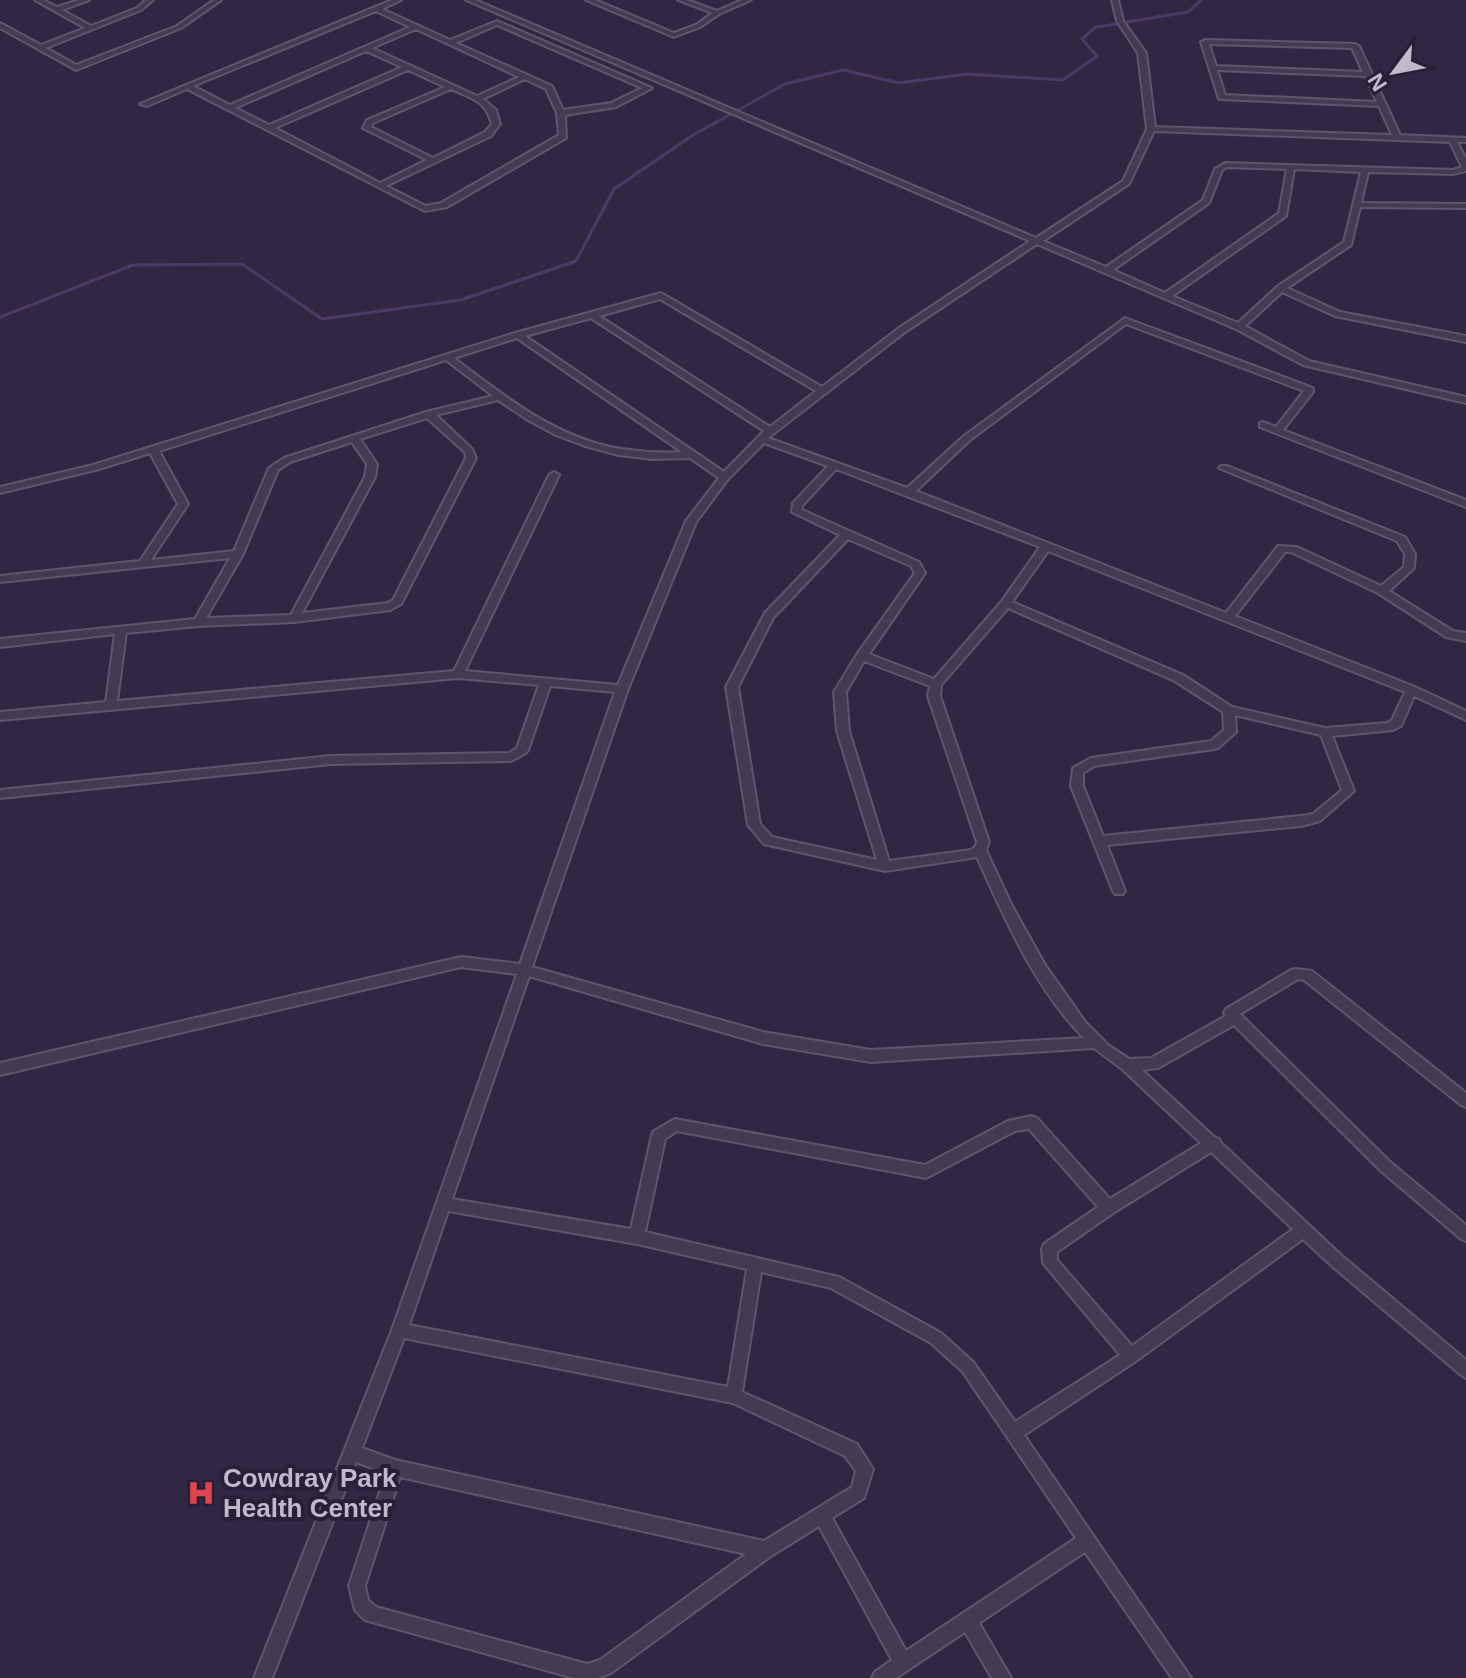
<svg xmlns="http://www.w3.org/2000/svg" width="1466" height="1678" font-family="Helvetica,sans-serif">
  <rect width="100%" height="100%" fill="#312742"/>
  <g fill="none" stroke-linecap="round" stroke-linejoin="round">
    <path stroke="#4b3a66" stroke-width="3" d="M1127,22L1188,12L1201,0
      M0,317L133,265L242,264L322,319L461,300L576,261L614,189L693,135L785,84L843,70L899,83L967,74L1063,80L1097,56L1082,39L1096,27L1117,24"/>
    <g stroke="#5f566c" stroke-width="4">
      <path id="street" d="M35,0H43L57,7L79,0H89L62,10L91,26L137,8L146,0H153L141,10L46,48L76,65L177,26L214,0H221L181,28L76,70L0,28V23L2,24L41,45L85,28Z
        M392,0H401L382,9L450,40L497,21L652,88L616,107L565,115L566,138L447,207L425,211L187,89L147,106L140,104ZM376,11L410,27L230,105L193,86ZM497,25L642,88L611,103L563,110L552,86L456,43ZM416,29L519,77L477,96L372,48ZM366,51L402,67L269,125L235,108ZM408,70L445,87L367,120L363,128L427,160L380,183L275,128ZM525,79L546,89L557,113L559,135L441,203L426,206L386,186L491,136L500,124L496,110L483,99ZM451,89C472,99 485,99 492,124L485,132L433,158L371,127L373,123Z
        M466,0H475L1036,238L1123,181L1147,129L1138,53L1117,21L1112,0H1118L1123,21L1146,53L1155,127L1392,135L1379,106L1219,99L1201,42L1205,40L1355,44L1359,46L1400,135L1466,138V142H1457L1466,159V171L1453,174L1368,172L1361,203L1466,204V208L1360,207L1351,245L1287,288L1340,312L1466,336V342L1335,316L1282,292L1245,326L1309,361L1466,397V403L1303,365L1236,329L1037,244L905,332L768,438L907,488L964,436L1125,318L1313,388V392L1283,430L1466,500V507L1260,427V423L1263,422L1276,427L1304,391L1126,324L970,440L916,491L1226,613L1278,546L1297,547L1381,586L1404,567L1405,554L1397,541L1219,468L1221,466H1227L1405,537L1415,554L1414,568L1389,591L1453,631L1466,633V641L1446,637L1378,593L1291,552H1285L1235,616L1415,687L1466,711V720L1414,696L1401,726L1393,730L1332,736L1354,791L1320,821L1301,826L1107,845L1125,891L1123,894H1115L1113,891L1071,786L1073,768L1091,758L1211,741L1224,730L1223,712L1175,681L1008,608L941,685L940,696L989,842L986,850L1012,906L1045,965L1086,1023L1108,1045L1129,1059L1151,1058L1226,1016L1224,1013L1226,1009L1291,970L1296,969L1312,971L1466,1093V1107L1461,1105L1304,980L1298,979L1240,1014L1390,1162L1466,1225V1241L1461,1239L1380,1170L1234,1025L1158,1068L1142,1070L1214,1137L1219,1139L1221,1143L1342,1256L1466,1360V1378L1461,1375L1332,1266L1303,1239L1136,1361L1024,1435L1191,1678H1172L1085,1552L979,1623L1011,1678H992L965,1632L896,1678H872L875,1672L892,1660L819,1526L771,1556L611,1673L598,1678H574L365,1620L355,1610L349,1586L386,1473L356,1462L272,1678H254L392,1330L517,974L461,967L0,1075V1063L461,957L520,964L615,692L550,686L528,750L526,753L511,761L331,764L0,798V790L331,756L509,753L517,748L539,685L458,678L0,720V712L106,702L115,634L0,647V639L195,619L230,558L0,582V576L140,561L178,504L150,453L99,469L0,493V487L93,465L515,333L661,293L822,387L899,328L1030,241ZM1209,44L1352,48L1363,72L1216,66ZM1217,70L1365,76L1377,102L1225,95ZM1154,131L1450,142L1462,167L1453,170L1225,163L1215,169L1203,200L1106,267L1043,241L1129,184ZM1227,167L1287,169L1279,213L1165,293L1113,270L1209,203L1222,170ZM1294,169L1361,172L1344,242L1278,286L1238,323L1172,296L1286,216ZM660,299L816,391L770,427L599,316ZM591,318L764,431L724,472L525,336ZM517,338L682,452C662,453 641,452 621,449C557,439 504,396 454,358ZM446,360L493,396L426,412L284,458L269,468L234,551L151,560L188,504L159,451ZM498,400L528,420L556,435L585,446L619,455L652,459L690,458L719,478L686,521L618,685L465,671L559,475L554,472L549,475L454,671L117,701L126,633L198,626L294,622L390,610L401,604L476,458L472,449L436,415ZM427,418L465,452L466,458L393,600L388,603L302,613L375,477L377,464L360,439ZM352,442L367,464L365,477L291,615L206,618L243,554L278,470L290,462ZM764,443L828,466L793,503L792,512L840,535L765,613L726,687L748,825L764,844L885,871L977,857C1005,919 1035,989 1084,1038L871,1050L763,1032L532,967L628,689L696,522L728,479ZM836,469L1040,547L1002,601L934,679L869,654L925,573L919,562L802,510V506ZM848,539L911,566L915,573L858,653L834,692L837,731L877,860L772,837L760,824L738,687L773,618ZM1048,551L1405,692L1392,720L1387,723L1325,728L1232,707L1183,675L1012,602ZM864,661L930,686L928,696L977,842L975,847L971,850L889,861L849,731L846,692ZM1235,715L1321,735L1342,790L1313,814L1301,816L1103,836L1083,786V773L1094,766L1214,749L1218,748L1236,732ZM529,976L763,1044L871,1062L1094,1048L1122,1069L1201,1143L1110,1199L1037,1118L1032,1116L1008,1121L925,1165L675,1119L654,1131L652,1135L631,1229L452,1199ZM1029,1129L1098,1207L1044,1244L1042,1249L1043,1263L1120,1355L1015,1422L973,1362L941,1333L839,1277L645,1232L665,1139L677,1131L926,1178L1015,1131ZM1211,1152L1293,1229L1132,1346L1057,1260V1252L1113,1213ZM448,1211L637,1244L747,1269L728,1387L409,1325ZM761,1272L831,1288L931,1343L963,1372L1076,1538L906,1651L832,1518L864,1498L873,1469L857,1444L742,1392ZM404,1338L733,1403L845,1456L856,1471L852,1487L764,1541L395,1460L362,1448ZM400,1477L746,1554L600,1660L587,1664L376,1607L368,1600L365,1586Z
        M586,0H595L674,33L696,25L712,13L678,0H687L717,11L742,0H751L719,14L700,27L674,37Z"/>
    </g>
    <use href="#street" fill="#443b52" fill-rule="evenodd"/>
  </g>
  <defs>
    <g id="hospital-bare" transform="scale(2.16)"><path d="M-5-5h3v3.5h4V-5h3V5h-3V1.5h-4V5h-3Z" fill="#e0444e" stroke="#292037" stroke-width="2.5" paint-order="stroke"/></g>
  </defs>
  <g fill-rule="evenodd">
    <use href="#hospital-bare" x="201" y="1493"/>
  </g>
  <g text-anchor="middle" dominant-baseline="central" stroke-width="8" stroke-linejoin="round" paint-order="stroke">
    <g font-size="26" font-weight="bold" fill="#c0b8cb" stroke="#292037" text-anchor="start">
      <text x="223" y="1478">Cowdray Park<tspan x="223" dy="30">Health Center</tspan></text>
    </g>
  </g>
  <g transform="translate(1394 72) rotate(238)" stroke="#292037" stroke-width="6" paint-order="stroke">
  <path d="M0-6L14 30L0 20L-14 30Z" fill="#c0b8cb"/>
  <text y="-12" font-size="22" font-weight="bold" text-anchor="middle" fill="#c0b8cb">N</text>
  </g>
</svg>
